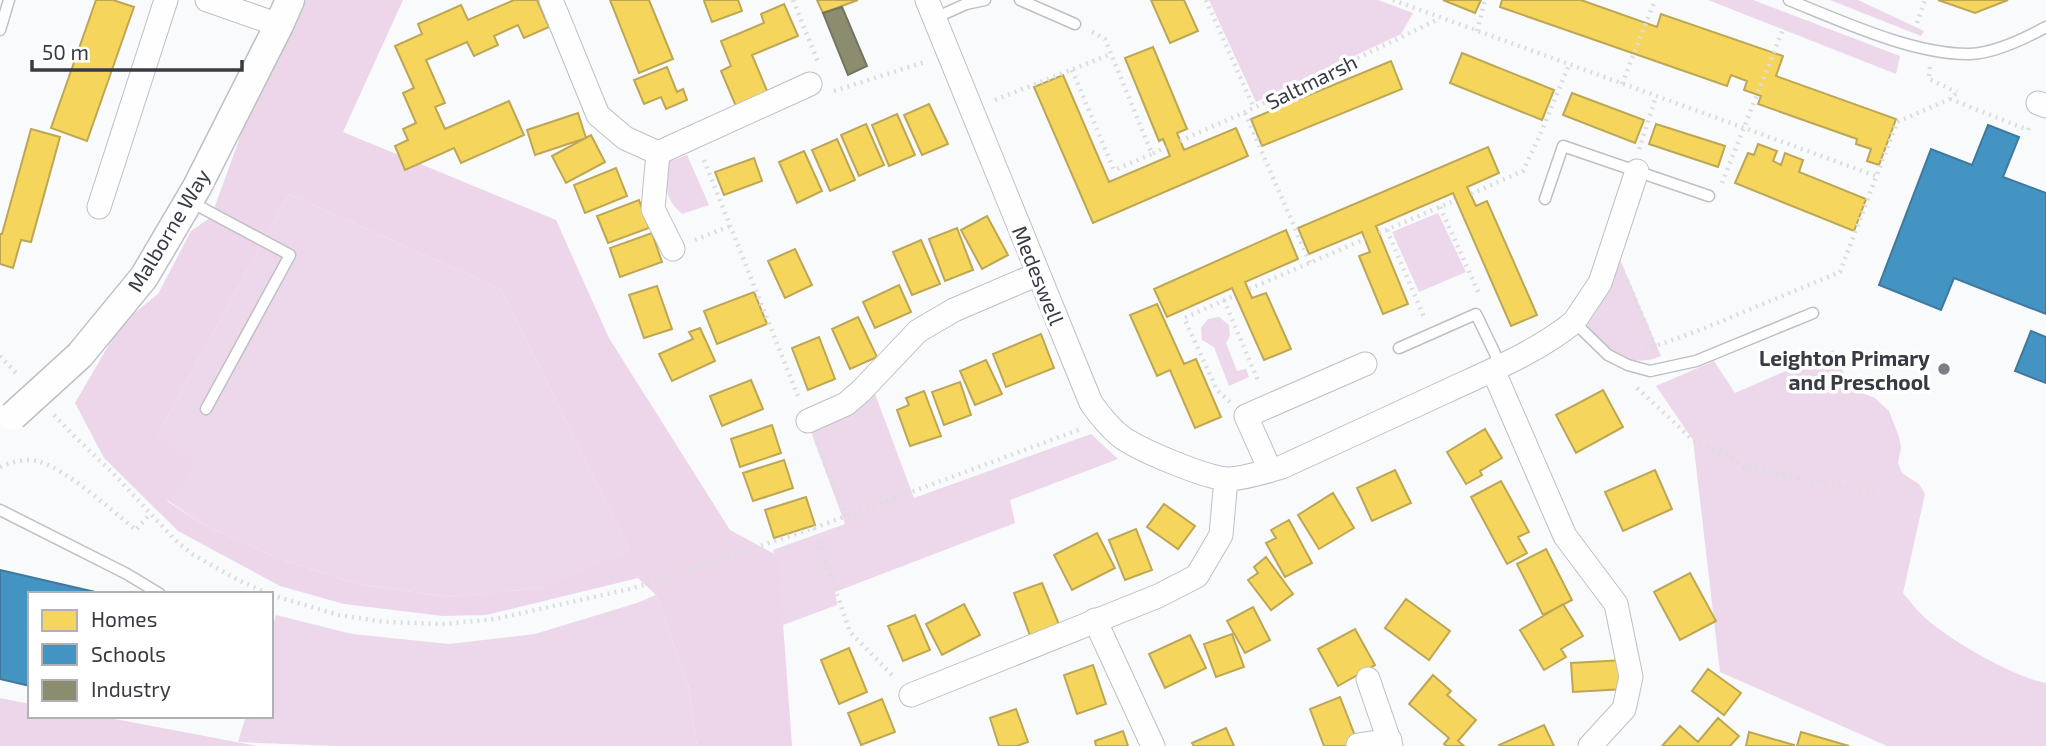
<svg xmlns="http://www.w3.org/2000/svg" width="2046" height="746" font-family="'Exo 2',sans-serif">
  <rect width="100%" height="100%" fill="#f8fafc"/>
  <path fill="#edd7eb" d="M1209,0H1378L1413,13L1401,34L1256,102Z
    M1708,0H1753L1900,56L1896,74Z
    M1830,0H1858L1924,31L1921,36Z
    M687,155L709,205L682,214C663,197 666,186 668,162Z
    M289,194L501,289L629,549L543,588L448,597L357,584L277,558L204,525L167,500L157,436Z
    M1438,213L1466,272L1419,292L1392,232Z
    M1619,257L1661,356C1627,371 1603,346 1584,321Z
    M1219,317L1229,325L1230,336L1226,343L1237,371L1246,369L1249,377L1229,386L1214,347L1202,340L1201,328L1208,319Z
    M1834,350L1851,389L1875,398L1889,411L1899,437L1901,448L1898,463L1902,473L1919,484L1925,494L1903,593C1909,600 1914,607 1921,614C1945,638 2013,677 2046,683V746H1887L1720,672L1693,440L1656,386L1714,361L1735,393Z
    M875,394L914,498L1091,434L1118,459L1010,500L1015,523L835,592L837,605L783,625L773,550L845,524L807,421L844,409Z
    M656,595L688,684L697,746H337L238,742L246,716H271V631L276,615L352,634L449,644L535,634L637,603Z"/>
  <path fill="#edd6ea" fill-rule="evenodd" d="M306,0H403L343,132L556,220L609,338L730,530L778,556L792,746H697L688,684L656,595L638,578L486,615L443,616L344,604L280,586L178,531L104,458L75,403L121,324L158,294L191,231L211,217L244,126ZM289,194L501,289L629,549L542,588L448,597L357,584L277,558L204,525L167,501L196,465L157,436Z
    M0,698L30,704V716H99L257,746H0Z"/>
  <path fill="#f6d55c" stroke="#bda754" stroke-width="2" d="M96,0H113L134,7L87,141L51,128Z
    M514,0H537L549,27L524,38L518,25L494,36L498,45L474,56L467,42L426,60L445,103L435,107L445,129L509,101L524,135L461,163L454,148L405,170L395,146L408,140L403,129L416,123L403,93L414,88L395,46L422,34L418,24L461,5L468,20Z
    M610,0H649L673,59L639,73Z
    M706,0H738L742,11L712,22L704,1Z
    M817,0H858L823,13Z
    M1151,0H1184L1198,31L1170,43Z
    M1443,0H1481L1475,13Z
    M1502,0H1581L1657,27L1661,14L1783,56L1776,76L1896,119L1879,165L1867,161L1871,149L1856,144L1857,139L1758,104L1761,96L1744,90L1747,81L1731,75L1727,86L1500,7Z
    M1938,0H2008L1975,13Z
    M784,4L798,36L752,55L770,98L738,111L721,71L731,66L721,41L764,23L761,14Z
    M1153,47L1187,129L1177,133L1184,150L1236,128L1248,156L1093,223L1034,87L1063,75L1109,182L1170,156L1163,139L1159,141L1125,58Z
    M1462,53L1554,90L1542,120L1450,83Z
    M1391,61L1402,89L1262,146L1251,119Z
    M667,67L677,92L683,89L687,100L666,109L661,97L644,104L634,80Z
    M1572,93L1644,120L1635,143L1563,115Z
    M929,104L948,144L922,155L904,115Z
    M578,113L586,138L535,155L527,130Z
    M897,114L915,155L889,166L872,125Z
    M866,124L884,165L859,176L841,135Z
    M1656,124L1725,146L1718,167L1649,144Z
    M31,129L60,137L31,242L21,240L13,268L0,264V234H2Z
    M591,135L605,162L566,183L552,156Z
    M837,139L855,180L830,191L812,150Z
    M1758,144L1777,151L1773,161L1781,165L1785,153L1803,160L1799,172L1866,199L1854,231L1735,183L1748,153L1754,155Z
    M1488,147L1499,173L1467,187L1476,206L1487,201L1537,315L1511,326L1453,193L1376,226L1408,304L1383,314L1359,256L1370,252L1362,232L1309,254L1298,228Z
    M804,151L822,191L797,203L779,162Z
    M754,158L762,181L724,195L715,172Z
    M616,168L627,196L585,213L574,185Z
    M639,200L649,228L608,243L597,216Z
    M987,216L1008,255L982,269L961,230Z
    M957,228L973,270L945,281L929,239Z
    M1286,230L1298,259L1245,282L1252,298L1266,293L1291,349L1264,360L1232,288L1167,317L1154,289Z
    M652,233L662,262L620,277L610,248Z
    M921,240L940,284L912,295L893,252Z
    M795,249L812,285L785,298L768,261Z
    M899,285L911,312L875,328L863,302Z
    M657,286L672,329L644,338L629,295Z
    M754,292L767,324L717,344L704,311Z
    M1157,304L1184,364L1196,359L1221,417L1195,428L1170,370L1157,376L1130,315Z
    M858,317L877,357L850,369L832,329Z
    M700,328L715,361L672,381L659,354L693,339L689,332Z
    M1041,334L1054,368L1006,387L993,354Z
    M819,337L835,379L808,390L792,348Z
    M986,360L1002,394L975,405L960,371Z
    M751,380L763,409L722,426L710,396Z
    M960,382L971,415L944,425L932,392Z
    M1603,390L1623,427L1576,453L1556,415Z
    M924,391L941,436L910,446L897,410L909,405L906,398Z
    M772,425L781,453L740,467L731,439Z
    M1485,429L1502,458L1480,471L1482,475L1466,484L1447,452Z
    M784,460L793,488L753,501L743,473Z
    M1395,470L1411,503L1372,521L1357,488Z
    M1655,470L1672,509L1623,531L1605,492Z
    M1501,481L1529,532L1518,537L1527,553L1507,564L1471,497Z
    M1333,493L1354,528L1319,549L1298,515Z
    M806,497L815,525L774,538L765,510Z
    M1164,504L1195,526L1178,549L1147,527Z
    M1289,520L1312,563L1285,577L1266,543L1276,538L1271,530Z
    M1136,529L1152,570L1125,580L1109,540Z
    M1097,533L1115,568L1072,590L1054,555Z
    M1546,549L1572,600L1543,615L1517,564Z
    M1266,557L1293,594L1271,610L1248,580L1258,573L1254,567Z
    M1690,573L1716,621L1680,640L1654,592Z
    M1042,583L1060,627L1031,638L1014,593Z
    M1406,599L1450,631L1429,660L1385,628Z
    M964,604L980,635L942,655L926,624Z
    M1563,604L1583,636L1561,649L1566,657L1544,670L1520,630Z
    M1253,607L1270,640L1245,653L1227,621Z
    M915,615L930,650L903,661L888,626Z
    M1355,629L1375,665L1338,686L1318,649Z
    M1232,634L1244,667L1216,677L1204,644Z
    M1190,635L1206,668L1165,688L1149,654Z
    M849,648L867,692L839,704L821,660Z
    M1624,660L1625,689L1573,692L1571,663Z
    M1093,665L1106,704L1077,714L1064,675Z
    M1708,669L1741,693L1724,715L1692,691Z
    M1433,675L1451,691L1447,695L1476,720L1458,741L1464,746H1447L1444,744L1449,738L1409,704Z
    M1340,697L1359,746H1324L1310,709Z
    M882,699L895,732L861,745L848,713Z
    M1016,709L1028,742L1017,746H999L990,718Z
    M1718,718L1739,736L1730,746H1662L1680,726L1698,742Z
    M1544,725L1554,746H1500L1499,745Z
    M1226,728L1234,746H1194L1192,743Z
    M1123,731L1128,746H1096L1095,741Z
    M1749,732L1794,745V746H1746Z
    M1801,732L1849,746H1797Z"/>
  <path fill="#4393c3" stroke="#40799d" stroke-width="2" d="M1988,125L2019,137L2003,177L2046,193V314L1954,278L1941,310L1879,285L1931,149L1972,165Z
    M2031,331L2046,337V383L2015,371Z
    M0,570L95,592L94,594H30V686L0,679Z"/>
  <path fill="#8c8c6e" stroke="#737461" stroke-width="2" d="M842,7L867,66L848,75L823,13Z"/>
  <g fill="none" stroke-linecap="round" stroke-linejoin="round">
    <g stroke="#bdc0c4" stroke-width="13">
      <path id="service" d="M1020,0L1075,24
        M1789,0C1841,21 1914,55 1970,54C1995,53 2024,39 2046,27
        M935,18L966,4L985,0
        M0,30L9,0
        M1545,199L1563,146L1709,196
        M191,202L290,255L206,409
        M1574,322L1608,355L1628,365L1650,371L1696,361L1813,313
        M1399,348L1476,314L1501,366
        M0,510L127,574L160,594"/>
    </g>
    <g stroke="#bdc0c4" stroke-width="25">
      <path id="minor" d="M207,0L279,25
        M551,0L598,115L625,138L658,153L810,84
        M927,0L1091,403C1099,414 1108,426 1119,435C1136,449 1208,479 1229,479C1247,478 1264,472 1282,467C1337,442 1392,416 1447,391C1490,371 1537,352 1574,322L1600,283L1637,171
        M2038,103L2046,106
        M658,153L653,209L673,249
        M99,207L166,0
        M1493,370L1565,536L1616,604L1631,677L1624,709L1590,746
        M808,421L846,404L861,391L918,331L954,310L1038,274
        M1270,470L1246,416L1365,364
        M1095,620L1153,746
        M1368,679L1391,746
        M911,695L1158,596L1197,576L1221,535L1226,479
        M1358,745L1390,740"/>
    </g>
    <g stroke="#bdc0c4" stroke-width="31">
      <path id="tertiary" d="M80,355L144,277L197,187L279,25L290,0"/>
    </g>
    <path stroke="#ddddde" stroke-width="4.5" stroke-dasharray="2 5" stroke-linecap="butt" d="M793,0L818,62
      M1206,0L1254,108
      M1393,0L1876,176
      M1917,23L1925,0
      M1477,31L1485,0
      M1092,32L1105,39L1152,154L1166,147
      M1930,67L1929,79L1957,92
      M1072,70L1114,170L1152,154
      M1622,84L1655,0
      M834,91L925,62
      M1950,99L2028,130L2030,124
      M995,100L1111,54
      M1245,113L1310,263
      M1180,141L1245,112L1439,19
      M1639,149L1656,97
      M704,160L799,399
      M1722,183L1787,19
      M1471,194L1523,171L1539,137L1569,65
      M1440,207L1480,296
      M1387,230L1424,317
      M1379,233L1456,200
      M695,240L730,226
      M1627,280L1655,346
      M1249,289L1365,239
      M1224,300L1259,383
      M1645,350L1705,328L1840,272L1897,122L1950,99L1958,92
      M0,356L18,375
      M1637,388L1693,440L1731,457L1745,468L1877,492
      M1230,402L1217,390L1184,318L1236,295
      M54,415L76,438L112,472L175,540L192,554L238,580L269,594
      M817,443L846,517
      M0,467C11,462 26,458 37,461C67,469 111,510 136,530L150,514
      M814,528L850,632L895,678
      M271,595L339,615L385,622L444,624L495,619L634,588L814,528L1081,429"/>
    <use href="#service" stroke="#fefeff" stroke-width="10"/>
    <use href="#minor" stroke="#fefeff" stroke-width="23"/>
    <use href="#tertiary" stroke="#fefeff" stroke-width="28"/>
    <g stroke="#bdc0c4" stroke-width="31" stroke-linecap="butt">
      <path id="tertiary-bridge" d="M13,416L80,355"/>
    </g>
    <use href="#tertiary-bridge" stroke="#fefeff" stroke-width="28"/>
  </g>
  <circle fill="#7b7e84" stroke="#fff" stroke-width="2.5" cx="1944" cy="369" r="7"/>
  <g text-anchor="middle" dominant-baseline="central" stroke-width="7" stroke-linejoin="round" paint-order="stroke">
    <g font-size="21" fill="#383b43" stroke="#fff">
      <text transform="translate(1311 81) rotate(-26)">Saltmarsh</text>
      <text transform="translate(168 230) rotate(-59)">Malborne Way</text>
      <text transform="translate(1039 275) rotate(68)">Medeswell</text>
    </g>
    <g font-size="21" font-weight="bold" fill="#383b43" stroke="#fff" text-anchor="end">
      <text x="1930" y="357">Leighton Primary<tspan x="1930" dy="24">and Preschool</tspan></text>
    </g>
  </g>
  <rect x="28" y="592" width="245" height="126" fill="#ffffff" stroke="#afb1b4" stroke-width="2"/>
  <rect x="42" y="610" width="35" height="21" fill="#f6d55c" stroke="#afb1b4" stroke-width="2"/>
  <text x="91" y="627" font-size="21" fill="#383b43">Homes</text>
  <rect x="42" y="644" width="35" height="21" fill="#4393c3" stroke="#afb1b4" stroke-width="2"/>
  <text x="91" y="662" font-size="21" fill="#383b43">Schools</text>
  <rect x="42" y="680" width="35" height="21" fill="#8c8c6e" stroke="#afb1b4" stroke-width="2"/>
  <text x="91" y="697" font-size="21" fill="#383b43">Industry</text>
  <path d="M32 60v10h210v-10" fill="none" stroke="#383b43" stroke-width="3.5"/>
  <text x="42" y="60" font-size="21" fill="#383b43" stroke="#ffffff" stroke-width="5" paint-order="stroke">50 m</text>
</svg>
